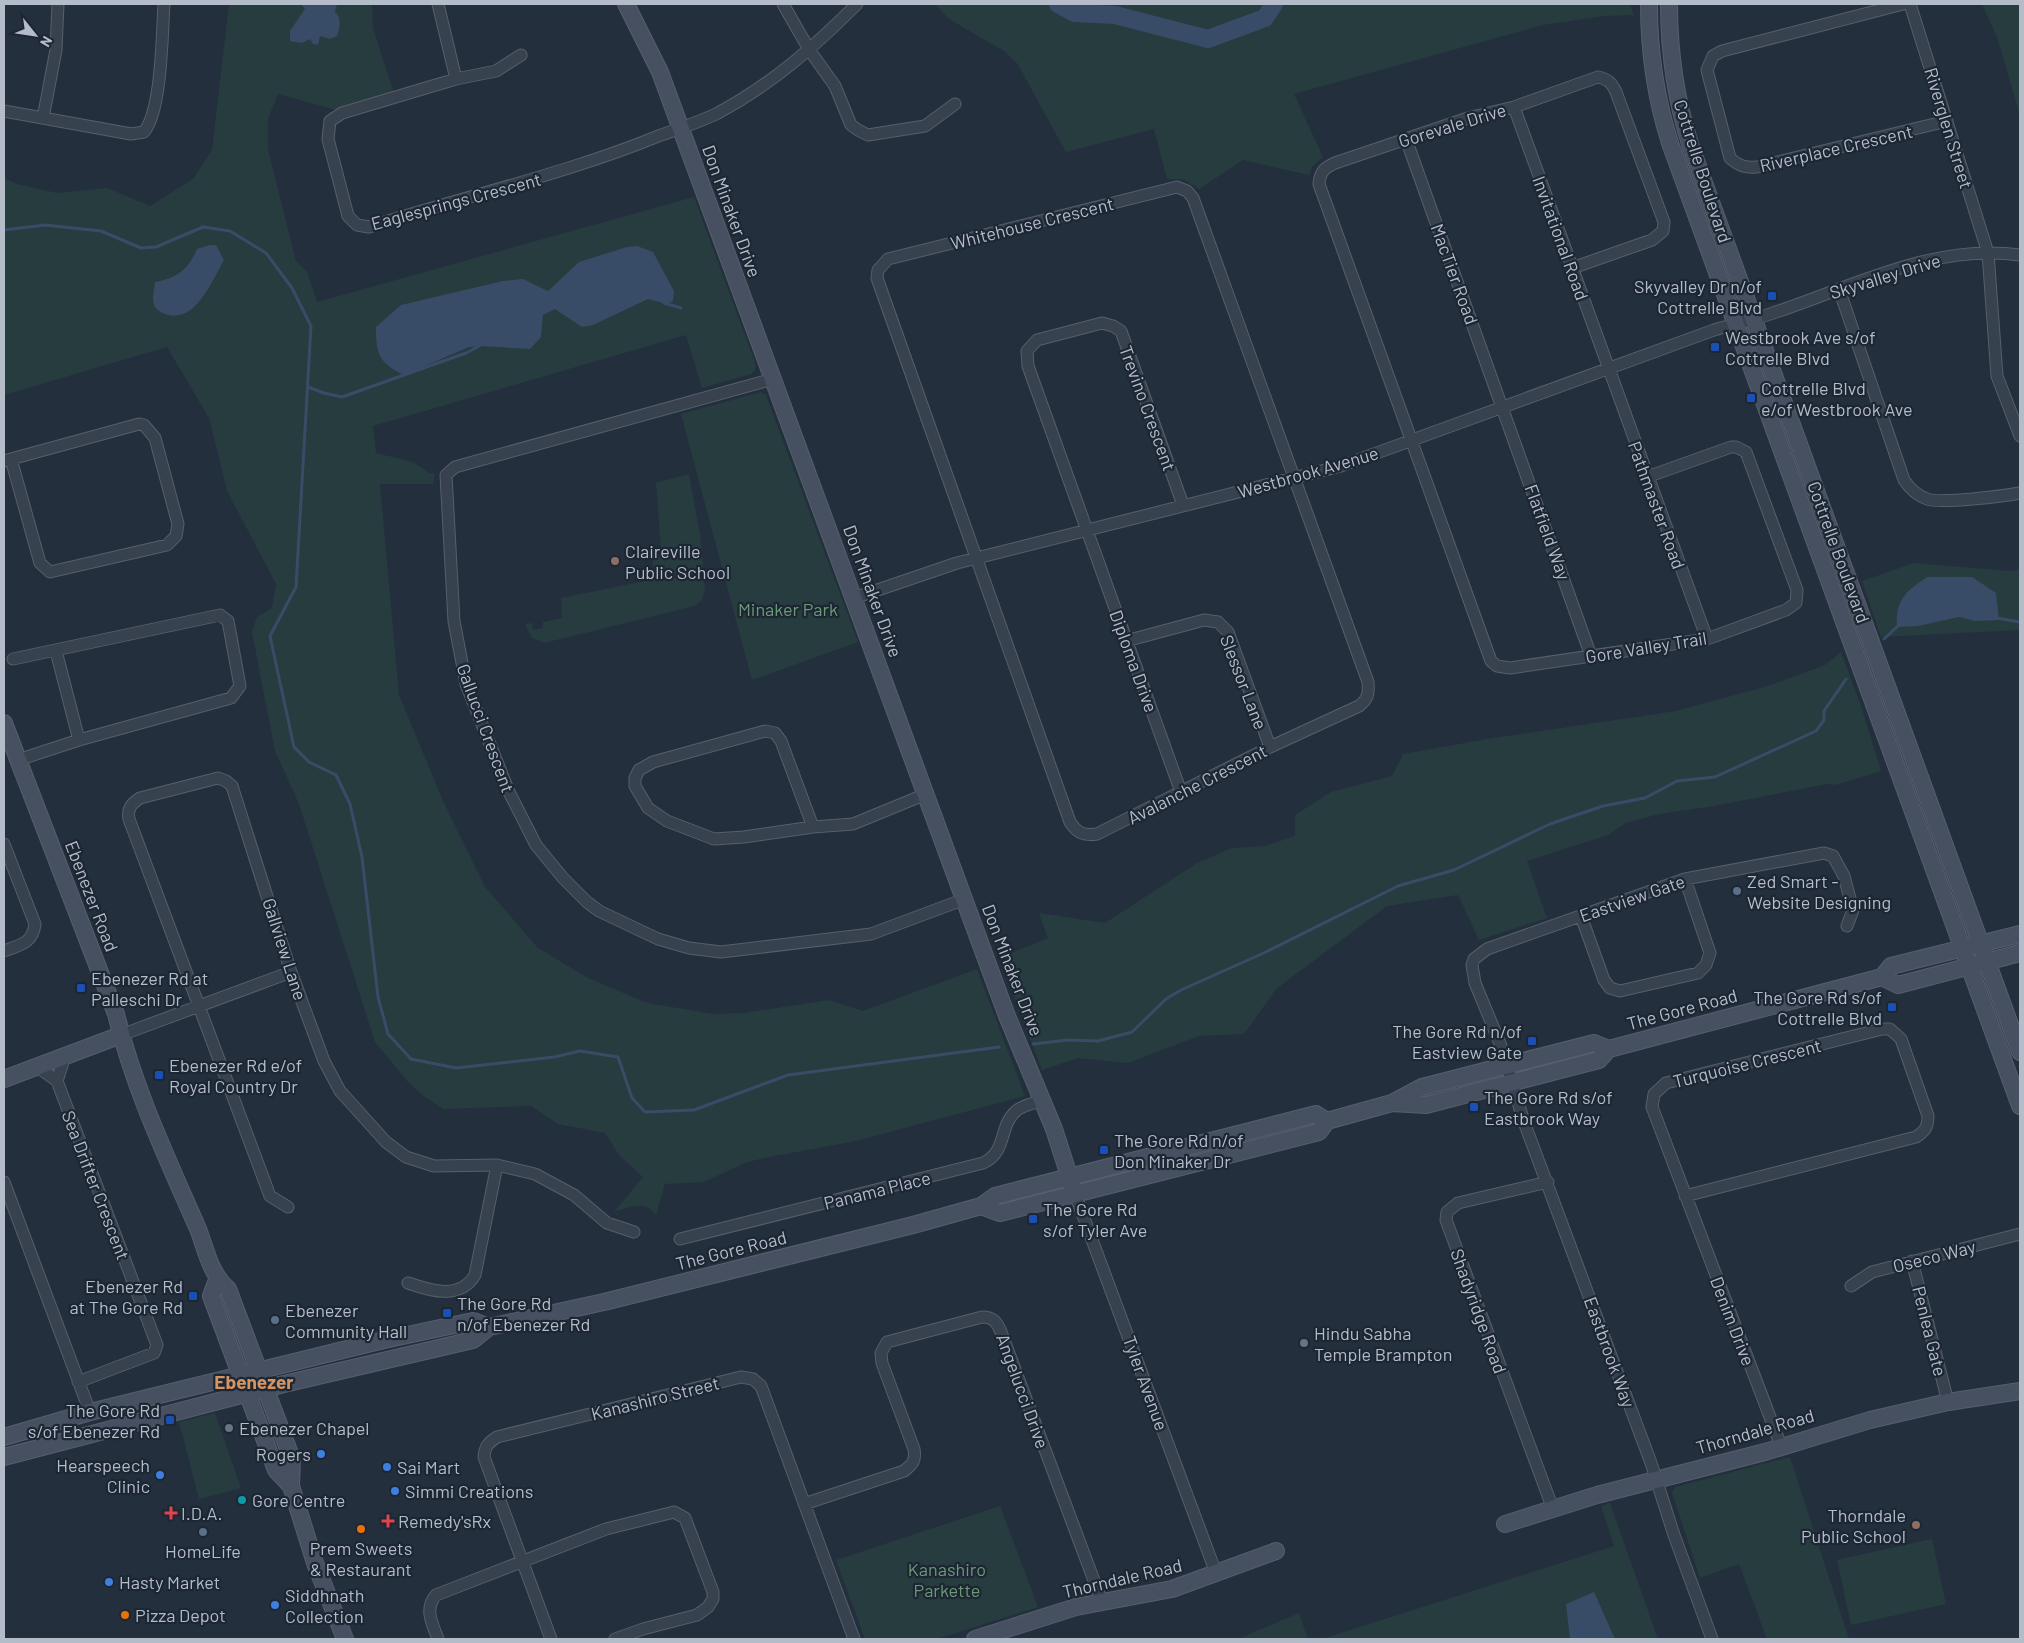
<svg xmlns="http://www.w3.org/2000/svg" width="2024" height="1643" font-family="Barlow,sans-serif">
  <rect width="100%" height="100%" fill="#242f3e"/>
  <path fill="#263c3f" d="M229,4H372L373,28L394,93L336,110L278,94L268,119V150L296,261L307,272L317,302L694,197L756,365L755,371L751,374L702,388L686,335L373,426L376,453L413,462L429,473H435L433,484H380L399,695L443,801L485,887L537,947L586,977L647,1003L714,1014L743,1013L829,1000L863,1011L977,969L1025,1096L856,1141L764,1158L748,1162L703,1182L665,1184L656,1215C644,1199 630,1208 615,1211L643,1177L619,1155L605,1133L558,1124L531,1106L443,1109L421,1094L408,1082L375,1042L299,804L275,751L252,632L257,617L272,608L276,584L227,491L209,418L167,347L4,395V178L17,184L57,193L107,188L150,206L193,179L212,150Z
    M935,4H1630L1634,15L1605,16L1543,25L1294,94L1323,157L1312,167L1309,175L1243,160L1199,189L1183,179H1167L1154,129L1066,152L1017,63L1004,51L949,19Z
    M1982,4H2020V116L1998,40Z
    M761,392L766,395L858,642L752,680L681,414Z
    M689,474L700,535L705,589L702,600L695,606L544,643L532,638L525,624L532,623L533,630L543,628V622L562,618L561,598L655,579L651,552L661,550L656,483Z
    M1914,563L2011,571L2020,569V630L1881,637L1862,581Z
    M1841,652L1861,706L1881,771L1835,785L1827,784L1714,806L1659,814L1626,823L1608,835L1527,861L1547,918L1479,940L1458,895L1387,906L1276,989L1244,1034L1199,1036L1128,1063L1078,1058L1042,1070L999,958L1048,938L1039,913L1105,923L1197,863L1232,848L1265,846L1295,836V815L1331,792L1392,776L1403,754L1493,738L1676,711L1768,686L1825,665Z
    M215,1413L241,1488L199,1499L179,1422Z
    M1790,1457L1849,1639H1767L1739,1564L1700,1578L1672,1493L1675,1487Z
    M1610,1503L1658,1639H1322L1614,1546L1601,1506Z
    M1000,1506L1038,1607L937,1639H865L836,1560Z
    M1932,1539L1946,1604L1851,1625L1837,1560Z
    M1299,1613L1308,1639H1238Z"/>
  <path fill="#394c67" d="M301,4H337L335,12C342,18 340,28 337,36L330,39L320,36L318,45L313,44L310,39L302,43L290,41V31L305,9Z
    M210,245H216L224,260C212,281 195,325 165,314C149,308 153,297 155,282C177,278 188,270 197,249Z
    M637,246L653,252L674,291L673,301L667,304L648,299L593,325L582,327L555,309L543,315L541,337L530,349L482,346L469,347L404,375C379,363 376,354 376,327L401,305L503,281L523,279L548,291L579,262L627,247Z
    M1927,577H1972L1996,593L1999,620L1975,621L1959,617L1918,626L1897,627C1895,600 1906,591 1927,577Z
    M1594,1592L1615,1639H1570L1566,1604Z"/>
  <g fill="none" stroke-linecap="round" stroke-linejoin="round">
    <path stroke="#394c67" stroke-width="3" d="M4,230L45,225L101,231L141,248L156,247L203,227L230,231L266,253L292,288L311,326L296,587L270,636L294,747L309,762L336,775L350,804L362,857L378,997L388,1034L411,1059L456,1068L554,1057L580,1051L618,1057L632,1098L645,1112L694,1110L788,1075L999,1047
      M664,303L681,308
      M308,387L324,393L342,397L466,353L485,343
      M1997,618L2020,622
      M1884,639L1899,625
      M1033,1044L1068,1040L1098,1041L1132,1032L1166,999L1181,990L1266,952L1398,886L1454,870L1550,824L1603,806L1645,798L1677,781L1715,777L1816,731L1824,720V711L1846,679"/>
    <path stroke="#394c67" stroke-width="18" d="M1058,4L1074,13L1115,15L1208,39L1265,18L1274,4"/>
    <g stroke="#565f6c" stroke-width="13">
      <path id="street" d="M438,4L456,79
        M783,4L810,51L835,86L851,125L858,130L868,135L925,126L955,104
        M1903,4L1722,51L1713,56L1707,70L1730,158C1739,166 1745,168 1757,167L1947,121
        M1910,4L1988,253L1997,376L2020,436
        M521,55L496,71L456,79L342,113L330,121L328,139L348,216L357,225L369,227C466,196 566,174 661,135C680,128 700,122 718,113C772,84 814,47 857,4
        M1514,107L1707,639
        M4,111L131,134L144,132C162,110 162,33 164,4
        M43,118L56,50L58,4
        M1406,139L1591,656
        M1177,187L1187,191L1193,198L1368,682C1369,694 1368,699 1359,706L1270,747L1097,834C1084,836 1077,833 1070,822L877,278L878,270L888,259Z
        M1572,268L1652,240L1663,231L1664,222L1616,92C1612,83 1608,79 1598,77L1514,107L1468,118L1335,163C1324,168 1320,172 1319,184L1491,661L1497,666L1510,668L1707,639L1786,610L1796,603L1797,590L1746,452L1736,447H1731L1647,477
        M1839,289L1904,480C1910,489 1916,495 1927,499C1940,504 2004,496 2020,493
        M773,379L455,467L446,475L454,621L466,684L509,792L536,845L563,878L587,902L599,911L658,939L689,948L721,952L871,934L965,899
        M4,461L11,459L139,424L144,425L155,438L178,524L176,536L167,545L50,572L40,563L11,459
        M854,598L957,563L1341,466L1714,330C1734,324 1754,320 1773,313C1853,287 1933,243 2020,255
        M1126,641L1204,620L1218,622L1228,632L1270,747
        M56,651L79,740
        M13,659L220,615L228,621L240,686L231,698L79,740L18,760
        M1181,792L1028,366L1027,351L1037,340L1102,323L1113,326L1121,331L1183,505
        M813,827L781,741L775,733L765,731L653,762L639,770L635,778V786L648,808L667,821L714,839L744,837L813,827L853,824L926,794
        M4,844L35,924C33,943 20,945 4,951
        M1581,916L1604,980L1610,988L1620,991L1698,973L1706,965L1710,953L1685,879
        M121,1035L291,972
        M38,1067L57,1081L157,1345L154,1353L78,1382
        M57,1081L65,1056
        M4,1182L90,1412
        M1548,1182L1458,1203L1447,1212L1446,1220L1553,1509
        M1075,1194L1216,1573
        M1685,1196L1916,1137C1925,1131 1928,1127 1928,1116L1901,1039L1890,1029H1882L1666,1083L1654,1094L1652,1107L1781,1446
        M288,1207L270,1196L129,819C127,809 131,804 140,798L218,778L226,781L232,786L291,972L324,1061L340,1091L386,1142L406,1157L434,1166L497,1165L535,1174L574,1195L607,1223L634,1232
        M680,1239L983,1163C1008,1151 998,1127 1016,1111C1023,1105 1034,1103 1042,1101
        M1912,1261L1948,1402
        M408,1283C431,1291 460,1300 475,1275L497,1165
        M1851,1286L1872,1272L2020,1234
        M804,1504L904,1471C913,1464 916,1460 914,1449L882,1363L881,1353L887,1342L982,1317C993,1317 997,1322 1001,1332L1102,1602
        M438,1639C432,1623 424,1609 436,1595L606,1529L674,1512L685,1518L713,1592V1599L708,1607L697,1615L643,1629L615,1639
        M551,1639L484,1457C485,1446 488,1443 497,1437L741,1377L753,1379L761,1386L854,1639
        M1712,1639L1674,1535L1651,1463L1524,1122L1501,1046L1475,983L1472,965L1474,959L1487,949L1685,879L1824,853L1833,856L1844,876L1853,910L1847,926"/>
    </g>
    <g stroke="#565f6c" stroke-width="18">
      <path id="secondary" d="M626,4L660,72L1007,1016L1054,1129L1075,1194
        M1649,4C1649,51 1656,99 1670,143L2020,1106
        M1669,4C1669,53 1676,101 1691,147L2020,1052
        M4,723L116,1014C134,1089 167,1158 198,1229C206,1249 210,1274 228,1289L292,1459L291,1486L315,1563L345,1639
        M1882,977L1898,985L2020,953
        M4,1079L121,1035
        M1392,1103L1426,1105L1599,1060L1609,1049L1882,977L1891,966L2020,934
        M981,1206L1000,1213L1319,1132L1327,1121L1392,1103L1422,1087L1594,1043L1609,1049
        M217,1280L211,1296L276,1470L291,1486
        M4,1437L90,1412L384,1340L473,1321L489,1327
        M4,1457L284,1384L473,1340L489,1327L604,1302L913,1225L981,1206L995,1196L1316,1114L1327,1121
        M1505,1524L1597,1495L1765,1452L1870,1420L1948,1402L2020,1391
        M975,1639L1076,1607L1172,1589L1276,1551"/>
    </g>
    <use href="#street" stroke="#38414e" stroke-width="11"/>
    <use href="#secondary" stroke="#465061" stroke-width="16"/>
  </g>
  <g fill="#1a4fb4" stroke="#1d2633" stroke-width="2">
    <rect x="1767" y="291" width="10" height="10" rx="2.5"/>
    <rect x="1710" y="342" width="10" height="10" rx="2.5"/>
    <rect x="1746" y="393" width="10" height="10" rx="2.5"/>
    <rect x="76" y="983" width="10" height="10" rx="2.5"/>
    <rect x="1887" y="1002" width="10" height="10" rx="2.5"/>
    <rect x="1527" y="1036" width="10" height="10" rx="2.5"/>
    <rect x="154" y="1070" width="10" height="10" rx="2.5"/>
    <rect x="1469" y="1102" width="10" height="10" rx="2.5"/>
    <rect x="1099" y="1145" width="10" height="10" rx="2.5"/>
    <rect x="1028" y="1214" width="10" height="10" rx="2.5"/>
    <rect x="188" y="1291" width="10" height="10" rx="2.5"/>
    <rect x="442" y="1308" width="10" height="10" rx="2.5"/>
    <rect x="165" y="1415" width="10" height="10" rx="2.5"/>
  </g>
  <g fill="#8d6e63" stroke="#1d2633" stroke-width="2">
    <circle cx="615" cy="561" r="5"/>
    <circle cx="1916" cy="1525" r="5"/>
  </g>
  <g fill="#5c6f8a" stroke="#1d2633" stroke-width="2">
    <circle cx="1737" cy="891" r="5"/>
    <circle cx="275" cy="1320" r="5"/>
    <circle cx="203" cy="1532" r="5"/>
  </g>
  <g fill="#6b7280" stroke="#1d2633" stroke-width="2">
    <circle cx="1304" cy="1343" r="5"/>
    <circle cx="229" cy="1428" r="5"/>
  </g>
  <g fill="#3f7fe0" stroke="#1d2633" stroke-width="2">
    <circle cx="321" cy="1454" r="5"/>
    <circle cx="387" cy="1467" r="5"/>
    <circle cx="160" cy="1475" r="5"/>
    <circle cx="395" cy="1491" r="5"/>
    <circle cx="109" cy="1582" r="5"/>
    <circle cx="275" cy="1605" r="5"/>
  </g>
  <circle fill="#0f9aa8" stroke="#1d2633" stroke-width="2" cx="242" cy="1500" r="5"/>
  <g fill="#e0444e" stroke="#1d2633" stroke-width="2">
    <path d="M168.5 1505.5h5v5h5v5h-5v5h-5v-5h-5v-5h5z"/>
    <path d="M385.5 1513.5h5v5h5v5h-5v5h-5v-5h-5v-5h5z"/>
  </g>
  <g fill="#e8710a" stroke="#1d2633" stroke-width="2">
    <circle cx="361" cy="1529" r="5"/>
    <circle cx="125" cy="1615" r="5"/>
  </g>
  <g text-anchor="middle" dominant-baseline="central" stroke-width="4.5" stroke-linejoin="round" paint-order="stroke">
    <g font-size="18" fill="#b4bcc9" stroke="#1d2633">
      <text transform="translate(1452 125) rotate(-17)">Gorevale Drive</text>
      <text transform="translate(1949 128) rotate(73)">Riverglen Street</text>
      <text transform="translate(1836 148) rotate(-13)">Riverplace Crescent</text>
      <text transform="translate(1703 171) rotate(72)">Cottrelle Boulevard</text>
      <text transform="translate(456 201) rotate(-15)">Eaglesprings Crescent</text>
      <text transform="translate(732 211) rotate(70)">Don Minaker Drive</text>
      <text transform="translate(1032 223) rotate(-14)">Whitehouse Crescent</text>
      <text transform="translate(1561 238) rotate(70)">Invitational Road</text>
      <text transform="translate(1455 274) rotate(70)">MacTier Road</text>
      <text transform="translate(1885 276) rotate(-17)">Skyvalley Drive</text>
      <text transform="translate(1148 408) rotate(70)">Trevino Crescent</text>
      <text transform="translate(1308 472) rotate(-16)">Westbrook Avenue</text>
      <text transform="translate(1657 505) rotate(70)">Pathmaster Road</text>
      <text transform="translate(1548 532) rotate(70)">Flatfield Way</text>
      <text transform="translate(1839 552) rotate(70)">Cottrelle Boulevard</text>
      <text transform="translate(873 591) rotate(70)">Don Minaker Drive</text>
      <text transform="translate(1646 647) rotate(-9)">Gore Valley Trail</text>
      <text transform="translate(1134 661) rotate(70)">Diploma Drive</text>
      <text transform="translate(1244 682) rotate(69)">Slessor Lane</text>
      <text transform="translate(486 728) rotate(70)">Gallucci Crescent</text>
      <text transform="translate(1197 784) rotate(-27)">Avalanche Crescent</text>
      <text transform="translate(92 896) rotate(69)">Ebenezer Road</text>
      <text transform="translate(1632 898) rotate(-19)">Eastview Gate</text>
      <text transform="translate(285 949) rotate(72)">Gallview Lane</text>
      <text transform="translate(1013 970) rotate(69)">Don Minaker Drive</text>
      <text transform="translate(1682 1009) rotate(-15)">The Gore Road</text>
      <text transform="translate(1747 1063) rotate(-14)">Turquoise Crescent</text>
      <text transform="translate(96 1185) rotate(69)">Sea Drifter Crescent</text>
      <text transform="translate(877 1190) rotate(-14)">Panama Place</text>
      <text transform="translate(731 1250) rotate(-14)">The Gore Road</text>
      <text transform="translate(1934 1256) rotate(-14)">Oseco Way</text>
      <text transform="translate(1479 1311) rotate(70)">Shadyridge Road</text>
      <text transform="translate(1733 1321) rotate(69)">Denim Drive</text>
      <text transform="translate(1930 1331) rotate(76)">Penlea Gate</text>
      <text transform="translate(1610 1352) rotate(70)">Eastbrook Way</text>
      <text transform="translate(1146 1383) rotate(70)">Tyler Avenue</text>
      <text transform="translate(1023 1391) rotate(70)">Angelucci Drive</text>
      <text transform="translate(655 1398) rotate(-14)">Kanashiro Street</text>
      <text transform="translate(1755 1431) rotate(-16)">Thorndale Road</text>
      <text transform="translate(1122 1578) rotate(-13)">Thorndale Road</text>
    </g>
    <g font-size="18" fill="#b4bcc9" stroke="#1d2633" text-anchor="start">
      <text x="1762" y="286" text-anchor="end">Skyvalley Dr n/of<tspan x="1762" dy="21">Cottrelle Blvd</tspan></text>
      <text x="1725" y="337">Westbrook Ave s/of<tspan x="1725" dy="21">Cottrelle Blvd</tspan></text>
      <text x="1761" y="388">Cottrelle Blvd<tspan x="1761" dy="21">e/of Westbrook Ave</tspan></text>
      <text x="625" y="551">Claireville<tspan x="625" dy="21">Public School</tspan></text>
      <text x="1747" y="881">Zed Smart -<tspan x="1747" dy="21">Website Designing</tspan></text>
      <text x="91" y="978">Ebenezer Rd at<tspan x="91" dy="21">Palleschi Dr</tspan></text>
      <text x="1882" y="997" text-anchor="end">The Gore Rd s/of<tspan x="1882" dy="21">Cottrelle Blvd</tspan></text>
      <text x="1522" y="1031" text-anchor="end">The Gore Rd n/of<tspan x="1522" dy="21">Eastview Gate</tspan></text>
      <text x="169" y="1065">Ebenezer Rd e/of<tspan x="169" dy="21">Royal Country Dr</tspan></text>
      <text x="1484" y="1097">The Gore Rd s/of<tspan x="1484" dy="21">Eastbrook Way</tspan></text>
      <text x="1114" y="1140">The Gore Rd n/of<tspan x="1114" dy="21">Don Minaker Dr</tspan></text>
      <text x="1043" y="1209">The Gore Rd<tspan x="1043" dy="21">s/of Tyler Ave</tspan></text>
      <text x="183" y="1286" text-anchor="end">Ebenezer Rd<tspan x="183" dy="21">at The Gore Rd</tspan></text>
      <text x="457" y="1303">The Gore Rd<tspan x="457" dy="21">n/of Ebenezer Rd</tspan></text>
      <text x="285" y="1310">Ebenezer<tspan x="285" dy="21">Community Hall</tspan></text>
      <text x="1314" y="1333">Hindu Sabha<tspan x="1314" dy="21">Temple Brampton</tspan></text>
      <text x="160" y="1410" text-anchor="end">The Gore Rd<tspan x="160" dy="21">s/of Ebenezer Rd</tspan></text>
      <text x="239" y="1428">Ebenezer Chapel</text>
      <text x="311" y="1454" text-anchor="end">Rogers</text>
      <text x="150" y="1465" text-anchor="end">Hearspeech<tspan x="150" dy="21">Clinic</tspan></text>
      <text x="397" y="1467">Sai Mart</text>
      <text x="405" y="1491">Simmi Creations</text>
      <text x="252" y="1500">Gore Centre</text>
      <text x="181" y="1513">I.D.A.</text>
      <text x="1906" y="1515" text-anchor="end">Thorndale<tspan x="1906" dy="21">Public School</tspan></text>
      <text x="398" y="1521">Remedy'sRx</text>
      <text x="361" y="1548" text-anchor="middle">Prem Sweets<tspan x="361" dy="21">&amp; Restaurant</tspan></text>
      <text x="203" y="1551" text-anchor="middle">HomeLife</text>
      <text x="119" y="1582">Hasty Market</text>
      <text x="285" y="1595">Siddhnath<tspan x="285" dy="21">Collection</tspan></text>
      <text x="135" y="1615">Pizza Depot</text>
    </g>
    <g font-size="18" fill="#6b9a76" stroke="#1d2633">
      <text x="788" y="609">Minaker Park</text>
      <text x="947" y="1569">Kanashiro<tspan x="947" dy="21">Parkette</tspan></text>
    </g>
    <g font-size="19" font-weight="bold" fill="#d59563" stroke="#1d2633">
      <text x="254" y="1381">Ebenezer</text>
    </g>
  </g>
  <rect width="2024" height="1643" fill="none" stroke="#b4bcc9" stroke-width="10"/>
  <g transform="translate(35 35) rotate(120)" stroke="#1d2633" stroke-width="4" paint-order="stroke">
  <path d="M0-4L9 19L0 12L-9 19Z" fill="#b4bcc9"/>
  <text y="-8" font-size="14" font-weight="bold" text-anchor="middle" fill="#b4bcc9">N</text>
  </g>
</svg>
